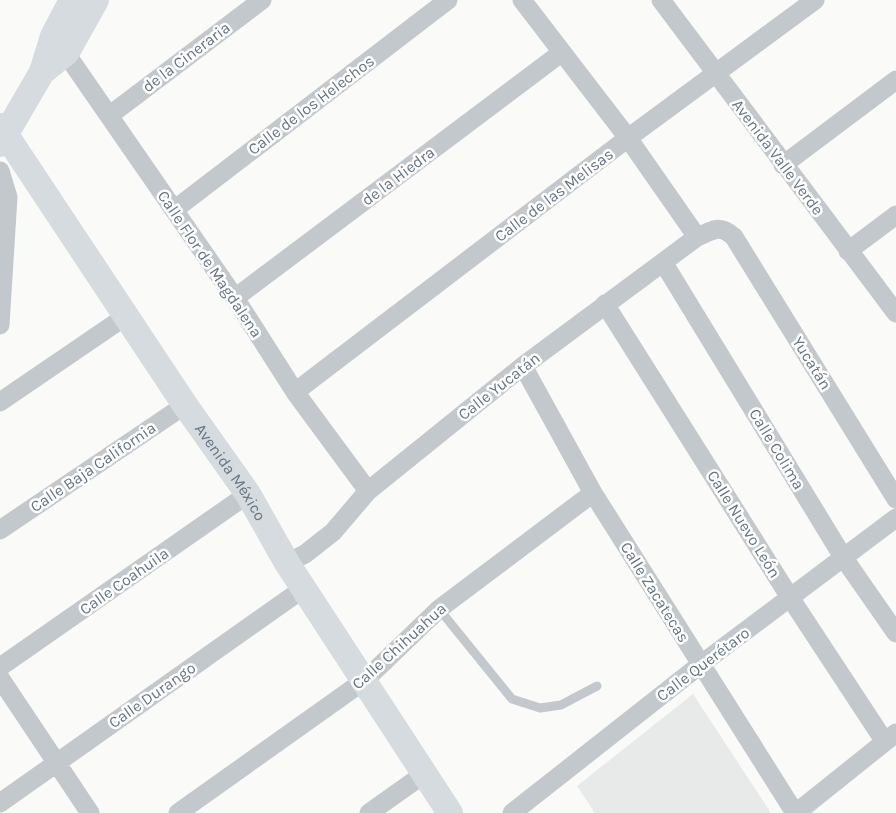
<svg xmlns="http://www.w3.org/2000/svg" width="896" height="813" font-family="Karla,sans-serif">
  <rect width="100%" height="100%" fill="#fafaf8"/>
  <path fill="#e8e9e9" d="M693,694L771,813H595L577,786Z"/>
  <g fill="none" stroke-linecap="round" stroke-linejoin="round">
    <path stroke="#c3c8cc" stroke-width="9" d="M439,609L512,699L540,708L561,705L597,686"/>
    <path stroke="#c3c8cc" stroke-width="19" d="M522,0L628,138L697,237
      M661,0L896,313
      M58,42L235,298L295,392L368,491
      M110,115L262,0
      M783,165L896,80
      M0,171L8,197L0,325
      M174,210L448,0
      M848,251L896,215
      M663,262L843,557L896,633
      M235,298L561,53
      M605,304L791,599L885,742
      M523,366L593,493L795,813
      M295,392L628,138L815,0
      M0,402L126,316
      M0,530L185,405
      M287,563L305,554L333,532L368,491L523,366L697,237C714,230 719,224 734,237L896,499
      M0,667L248,494
      M0,678L90,813
      M0,803L304,588
      M178,813L365,680L439,609L593,493
      M369,813L424,774
      M512,813L700,665L896,518
      M796,813L896,733"/>
    <g stroke="#d6dbdf" stroke-width="26">
      <path d="M42,72L67,52L96,0"/>
      <path id="s1" d="M0,126L185,405L248,494L287,563L450,813"/>
      <path d="M0,144L42,72L53,36L72,0"/>
    </g>
  </g>
  <g text-anchor="middle" dominant-baseline="central" stroke-width="5" stroke-linejoin="round" paint-order="stroke">
    <g font-size="16" fill="#657683" stroke="#fff">
      <text transform="translate(186 57) rotate(-37)">de la Cineraria</text>
      <text transform="translate(311 105) rotate(-37)">Calle de los Helechos</text>
      <text transform="translate(778 157) rotate(53)">Avenida Valle Verde</text>
      <text transform="translate(398 176) rotate(-37)">de la Hiedra</text>
      <text transform="translate(554 195) rotate(-37)">Calle de las Melisas</text>
      <text transform="translate(210 264) rotate(56)">Calle Flor de Magdalena</text>
      <text transform="translate(812 363) rotate(58)">Yucatán</text>
      <text transform="translate(499 386) rotate(-38)">Calle Yucatán</text>
      <text transform="translate(777 449) rotate(59)">Calle Colima</text>
      <text transform="translate(93 467) rotate(-34)">Calle Baja California</text>
      <text stroke="none"><textPath href="#s1" startOffset="416">Avenida México</textPath></text>
      <text transform="translate(744 524) rotate(58)">Calle Nuevo León</text>
      <text transform="translate(124 581) rotate(-35)">Calle Coahuila</text>
      <text transform="translate(655 592) rotate(58)">Calle Zacatecas</text>
      <text transform="translate(399 646) rotate(-42)">Calle Chihuahua</text>
      <text transform="translate(703 664) rotate(-37)">Calle Querétaro</text>
      <text transform="translate(152 695) rotate(-35)">Calle Durango</text>
    </g>
  </g>
</svg>
